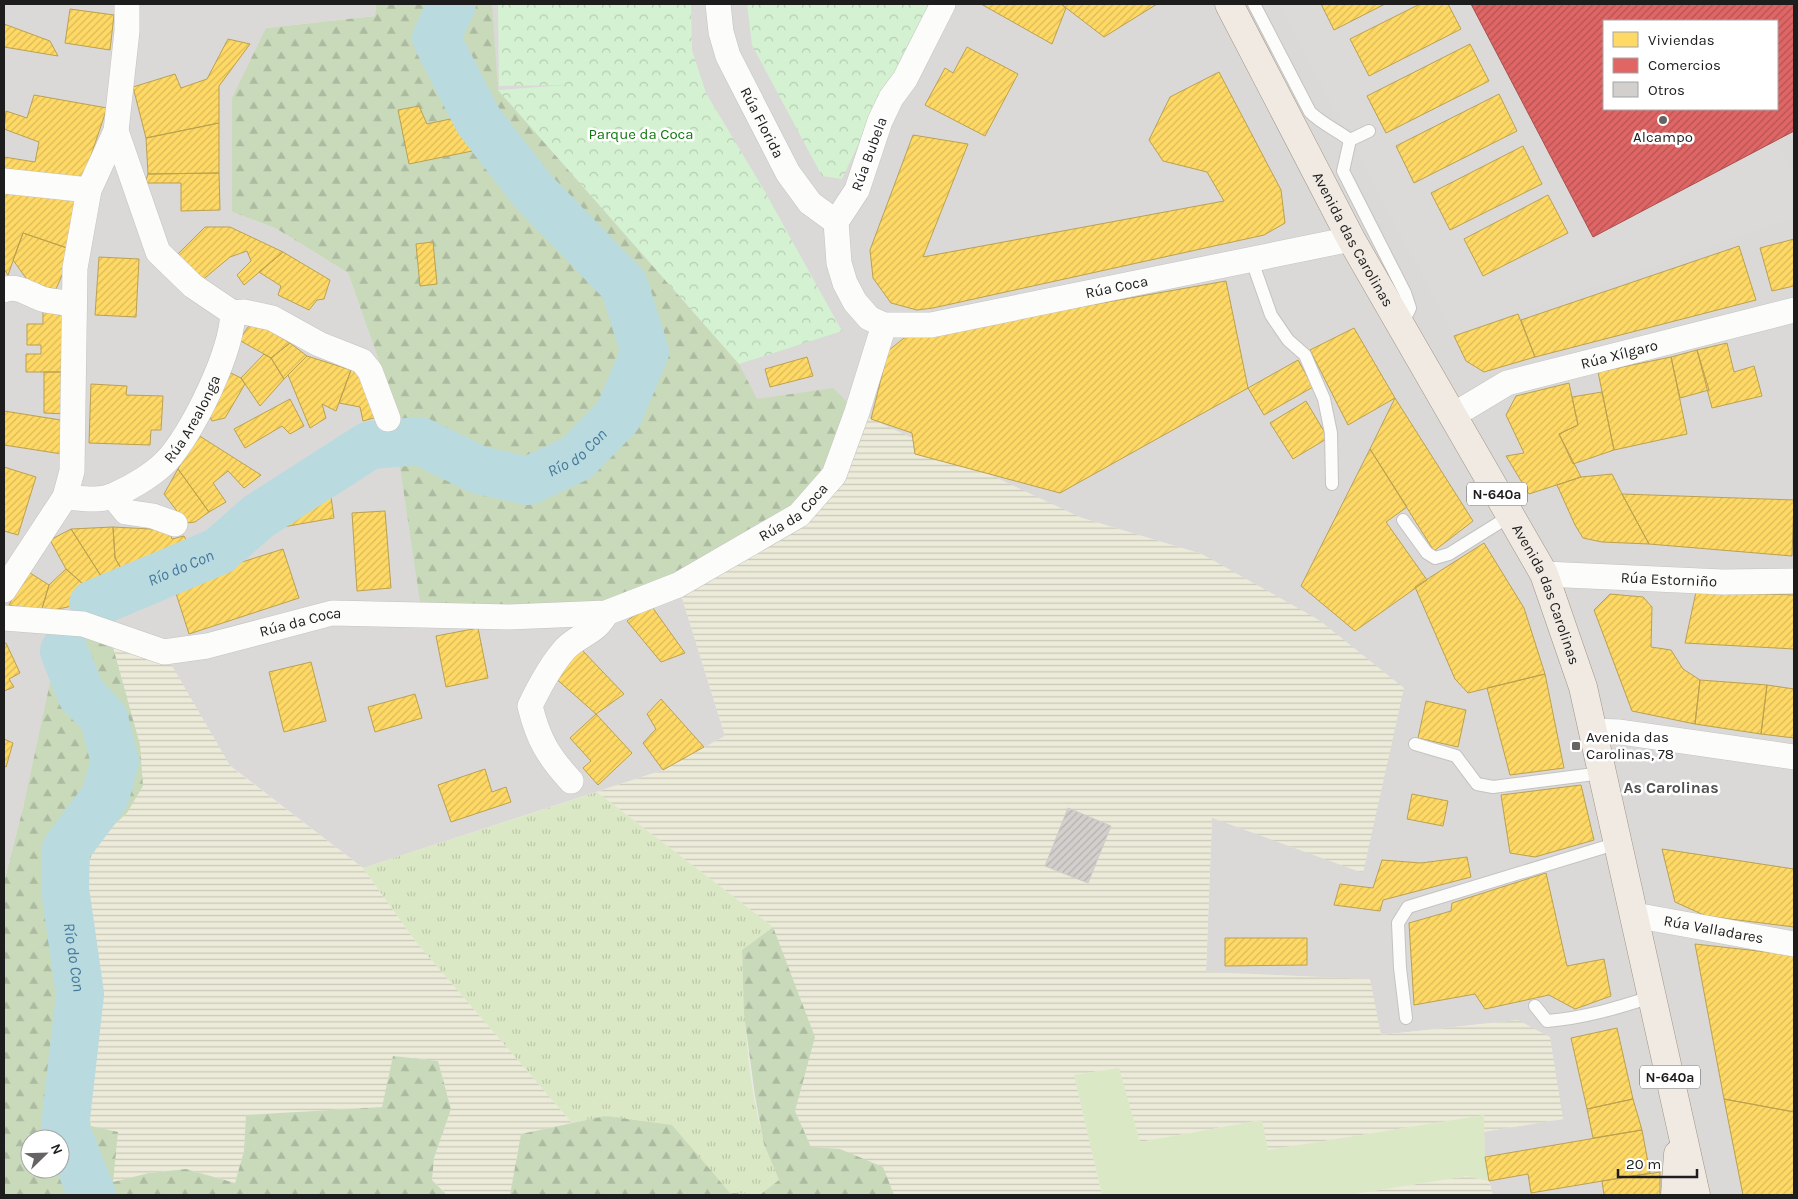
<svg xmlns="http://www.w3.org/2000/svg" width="1798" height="1199" font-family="Karla,sans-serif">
  <defs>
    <pattern id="farmland-rules" width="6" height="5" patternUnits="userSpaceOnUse" patternTransform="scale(1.25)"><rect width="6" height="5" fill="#ecebd9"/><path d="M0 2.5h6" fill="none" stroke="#cac9ba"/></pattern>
    <pattern id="grass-tufts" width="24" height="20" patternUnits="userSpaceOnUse" patternTransform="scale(1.25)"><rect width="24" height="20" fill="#dbe8c5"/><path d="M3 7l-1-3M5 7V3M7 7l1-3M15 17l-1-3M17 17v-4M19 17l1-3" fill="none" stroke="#bcc7a9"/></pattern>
    <pattern id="forest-firs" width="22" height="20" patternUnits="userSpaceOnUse" patternTransform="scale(1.25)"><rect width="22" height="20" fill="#c9dabb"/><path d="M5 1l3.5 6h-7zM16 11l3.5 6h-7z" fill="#acbba0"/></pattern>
    <pattern id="park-crowns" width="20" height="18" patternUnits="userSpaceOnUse" patternTransform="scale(1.25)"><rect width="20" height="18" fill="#d4f1d1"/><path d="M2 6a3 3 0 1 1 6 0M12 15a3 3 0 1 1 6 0" fill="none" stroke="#b6ceb3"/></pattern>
    <pattern id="homes-hatch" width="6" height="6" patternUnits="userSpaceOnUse" patternTransform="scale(1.25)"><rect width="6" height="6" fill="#ffd966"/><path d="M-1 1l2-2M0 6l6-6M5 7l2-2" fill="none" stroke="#daba58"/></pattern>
    <pattern id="shops-hatch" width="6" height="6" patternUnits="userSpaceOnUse" patternTransform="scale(1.25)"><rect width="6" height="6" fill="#e06666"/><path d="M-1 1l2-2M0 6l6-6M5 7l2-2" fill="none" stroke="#b55353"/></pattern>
    <pattern id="building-hatch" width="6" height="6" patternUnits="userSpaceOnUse" patternTransform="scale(1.25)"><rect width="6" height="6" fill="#d2cfcd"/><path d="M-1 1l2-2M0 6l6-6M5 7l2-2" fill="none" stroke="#b4b1b0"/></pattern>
  </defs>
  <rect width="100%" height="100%" fill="#ebe9e6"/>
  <path fill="#dad9d7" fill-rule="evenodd" d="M4,4H376L375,16L266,28L232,212L277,229L348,273L388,387L678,585L725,736L663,770L363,868L228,764L24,804L4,882Z
    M432,4H1794V1195H1493L1476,1133L1563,1119L1518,1020L1381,1035L1369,979L1206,973L1212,817L1202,554L1082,518L746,433ZM1604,21H1777V109H1604Z"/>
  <path fill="url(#farmland-rules)" d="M857,412L1082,518L1202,554L1319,620L1404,688L1363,873L1212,818L1206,972L1370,979L1381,1035L1518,1020L1550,1037L1563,1119L1476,1133L1454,1120L1268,1150L1261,1120L1140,1142L1118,1068L1074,1075L1102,1195H890L811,1147L795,1111L773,927L597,792L663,770L725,736L678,585Z
    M109,633L164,652L231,767L363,868L416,942L572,1123L521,1134L510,1195H448L432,1180L434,1158L451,1109L438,1061L393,1056L383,1107L246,1115L244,1151L235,1183L186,1169L149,1173L113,1183L85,1105L96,1000L86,921L87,864L102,836L127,813L140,745Z
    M1467,1176L1489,1181L1493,1195H1348Z"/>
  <path fill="url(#grass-tufts)" d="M597,792L773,927L742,950C744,1011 746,1074 762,1133C766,1149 773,1165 779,1180L762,1194L730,1193L606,1116L572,1123L416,942L363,868Z"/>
  <path fill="url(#forest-firs)" fill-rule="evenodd" d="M376,4H492L498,90L739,364L757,399L833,388L857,412L799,515L606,613L422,615L388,387L348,273L277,229L232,212V98L266,28L375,16Z
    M63,622L109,633L140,745L143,786L127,813L102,836L87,864L86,921L96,1000L87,1091L91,1126L118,1132L113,1182L149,1173L186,1169L235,1183L244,1151L246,1115L382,1107L393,1056L438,1061L451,1109L434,1158L432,1180L447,1195H4V882L24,804ZM30,1139H60V1169H30Z
    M773,927L815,1037L795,1111L811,1147L840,1149L883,1167L894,1195H510L521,1134L605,1116L672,1125L730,1193L761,1194L779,1180L764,1144L755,1096L744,1014L742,950Z"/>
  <path fill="url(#park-crowns)" d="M498,4H691L692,50L706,93L764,190L842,331L739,364L498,90L567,85L499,86Z
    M747,4H932L900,71L886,85L842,179L822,176L752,45Z"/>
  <path fill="#dbe8c5" d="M1119,1068L1140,1142L1262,1120L1268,1150L1484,1115L1485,1157L1489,1181L1467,1176L1348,1195H1102L1074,1075Z"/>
  <path fill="#dbdad9" d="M1279,4H1471L1593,236L1777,140L1794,178L1792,218L1454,336Z"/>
  <path fill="url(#homes-hatch)" stroke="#bba150" d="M981,4H1061L1066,8L1052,44Z
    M1061,4H1157L1104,37Z
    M1321,4H1385L1334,30Z
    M1420,4H1448L1461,29L1369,76L1350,39Z
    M70,9L114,15L110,50L65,43Z
    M4,24L50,41L58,56L4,47Z
    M228,39L250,44L219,86V123L146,138L133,87L175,74L181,88L207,79Z
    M1470,44L1489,81L1386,133L1367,96Z
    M967,47L1018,74L985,136L925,105L945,68L953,73Z
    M1219,72L1281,190L1285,223L1264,235L933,308L917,310L891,303L873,278L870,250L913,135L968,144L923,257L1224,201L1207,172L1163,161L1149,140L1170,97Z
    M1499,94L1517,131L1414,183L1396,146Z
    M34,95L107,108L83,179L4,178V157L35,162L39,142L4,129L6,111L27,118Z
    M419,106L427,124L469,115L477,150L409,164L398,110Z
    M219,123V173L148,174L146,138Z
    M1523,146L1542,184L1450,230L1431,193Z
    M219,173L220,210L181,211V183H145L148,174Z
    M4,187L70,196L81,207L73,250L23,233L8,275L4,269Z
    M1548,195L1568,233L1483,276L1464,239Z
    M205,227H230L283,252L244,285L237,275L251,261L247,251L230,257L200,282L175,257Z
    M23,233L73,250L56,289L31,285L13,260Z
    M1794,239V286L1772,291L1760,248Z
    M433,242L437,284L420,286L416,244Z
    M1739,246L1756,300L1535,357L1521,320Z
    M283,252L330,280L324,299L317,300L309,310L278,295L281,286L259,272Z
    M99,257L139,259L136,317L95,315Z
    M1226,281L1248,388L1060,493L915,454L912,433L871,419L888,351L904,338Z
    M43,310H67V372H26V354H41V345H27V324H43Z
    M1518,314L1535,357L1484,372L1466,361L1454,336Z
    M253,320L290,343L271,358L239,340Z
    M1354,328L1395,398L1348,425L1310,350Z
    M290,343L307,356L284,379L271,358Z
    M1727,343L1734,372L1754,366L1762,396L1712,408L1697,350Z
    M1697,350L1709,390L1680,398L1671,357Z
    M264,354L271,358L284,379L260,406L241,378Z
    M307,356L351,370L336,411L322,404L326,418L310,428L288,375Z
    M807,357L813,376L770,387L765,369Z
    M1671,357L1687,434L1614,450L1598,372Z
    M1298,360L1313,387L1264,415L1248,388Z
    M351,370L363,372L377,417L363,421L360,407L339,403Z
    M44,372H67V414L44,413Z
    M231,373L241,378L245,384L225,418L212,421L207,412Z
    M1569,383L1578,425L1559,434L1581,477L1529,494L1506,456L1524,453L1506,415L1516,396Z
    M91,384L127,386L126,395L163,396L161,430H151L150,445L89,443Z
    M1602,392L1614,450L1573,464L1559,434L1578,425L1572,397Z
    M1395,398L1473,521L1434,551L1370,449Z
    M290,399L304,426L290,434L282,426L245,448L234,429Z
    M1306,401L1328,438L1293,459L1270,423Z
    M4,411L67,421L62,454L4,445Z
    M198,435L261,475L244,488L228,471L213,483L226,502L209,512L178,469Z
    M1370,449L1407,507L1386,522L1427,580L1355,631L1301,586Z
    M4,467L36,477L18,535L4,531Z
    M178,469L209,512L195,522L186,523L164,494Z
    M1612,474L1622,494L1649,544L1602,542L1583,538L1575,525L1557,485L1581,477Z
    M329,483L334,518L283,527L277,510Z
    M1622,494L1794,500L1792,556L1649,544Z
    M385,511L391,588L357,591L352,513Z
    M113,527L115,558L122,570L101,576L71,529Z
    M113,527L169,530L172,539L184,536L189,545L122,570L115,558Z
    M71,529L101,576L84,585L66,569L50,540Z
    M1484,543L1524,608L1545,674L1468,693L1455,679L1415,587Z
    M283,549L299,598L189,634L173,584Z
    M66,569L90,590L68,607L41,612L49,585Z
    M27,571L49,585L41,612L9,605Z
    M1696,592L1794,595V649L1685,643Z
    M1610,594L1643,597L1652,607L1651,647L1671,650L1683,669L1700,680L1695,724L1632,711L1594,610Z
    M650,604L685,653L661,662L627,621Z
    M478,628L488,678L446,687L436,636Z
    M6,643L20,673L9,679L14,687L4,691V644Z
    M581,649L624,694L596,714L553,676Z
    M311,662L326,721L284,732L269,672Z
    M1545,674L1564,768L1510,775L1487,688Z
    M1700,680L1767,685L1761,734L1695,724Z
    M1767,685L1794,689V738L1761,734Z
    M415,694L422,718L375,732L368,707Z
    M661,699L704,747L663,770L643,743L656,729L647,714Z
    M1426,701L1466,710L1458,747L1418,738Z
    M596,714L632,753L598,785L583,768L591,761L570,738Z
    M4,739L13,743L6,767L4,766Z
    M485,769L492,792L506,787L511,802L451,822L438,785Z
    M1581,785L1594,840L1535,857L1510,853L1501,795Z
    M1412,794L1448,801L1443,826L1407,819Z
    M1662,849L1794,869V927L1706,916L1675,902Z
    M1467,857L1471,877L1383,900L1380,911L1334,905L1340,884L1373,888L1382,860L1421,863Z
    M1546,873L1567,966L1604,959L1611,996L1575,1009L1549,995L1485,1009L1475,994L1414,1005L1409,923L1451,911L1452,903Z
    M1225,938H1307V965L1225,966Z
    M1695,944L1794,955V1112L1724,1099Z
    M1617,1028L1633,1099L1587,1109L1571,1038Z
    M1633,1099L1642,1130L1593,1138L1587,1109Z
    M1724,1099L1794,1112V1195H1743Z
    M1642,1130L1650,1173L1531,1193L1528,1174L1489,1181L1485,1157Z
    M1660,1172V1195H1604L1602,1181Z"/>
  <path fill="url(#shops-hatch)" stroke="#a65050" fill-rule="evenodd" d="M1471,4H1794V131L1593,237ZM1604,21H1777V109H1604Z"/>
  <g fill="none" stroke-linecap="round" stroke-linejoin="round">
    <g stroke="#b9dade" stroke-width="48">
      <path id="s1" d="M93,604L219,551L259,516L370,445L420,441L479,470L528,481L577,458L618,416L645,352L624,285L533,191L478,120L436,38L452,4"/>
      <path id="s2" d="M64,651L81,694L104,718L115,762L105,797L66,849L65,889L80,994L65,1127L92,1195"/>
    </g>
  </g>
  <path fill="url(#building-hatch)" stroke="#cfcbc7" d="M1068,808L1111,826L1088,883L1045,866Z"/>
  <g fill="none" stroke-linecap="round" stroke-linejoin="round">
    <g stroke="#c4c3c2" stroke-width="14">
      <path id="lane" d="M1254,4L1310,112C1322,124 1337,130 1350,140L1343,171L1405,293L1410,308L1402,325
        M1350,140L1369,131
        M1252,261L1271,315L1288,340L1305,355L1324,399L1331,433L1332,484
        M1403,520L1427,553L1435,558L1449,554L1510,516
        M1415,744L1456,756L1477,784L1493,787L1602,773
        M1535,1006L1547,1021C1584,1018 1617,1008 1651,997
        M1406,1018L1400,968L1398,923L1408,907L1618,843"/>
    </g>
    <g stroke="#c4c3c2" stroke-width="26">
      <g id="street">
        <path id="s3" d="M718,4L721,32L728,56L788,173L810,203L836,222"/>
        <path id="s4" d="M943,4L905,79L891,98L880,121L857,190L836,222L839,263L845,283L855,302L869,318L884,325H931L1351,239"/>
        <path d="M4,181L89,190"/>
        <path d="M4,290C17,284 30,295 42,299C52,302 64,302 74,304"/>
        <path d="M233,313L244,312L272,318L319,344L362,361L370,371L388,419"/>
        <path id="s5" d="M1452,416L1507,383L1794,310"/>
        <path d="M113,496L126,512L153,516L175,524"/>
        <path id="s6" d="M65,497C80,498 100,502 114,495C133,487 158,472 171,456C196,424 231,354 233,313L193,286L158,252L116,131"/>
        <path id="s7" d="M1544,574L1723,582L1794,581"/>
        <path d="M4,590L65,497L72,471L75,268L89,190L116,131L127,31V4"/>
        <path id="s8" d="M4,618L83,624L164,652L207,646L332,613L509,617L606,613L678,585L799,515L834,475L857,412L884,325"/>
        <path d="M1592,731L1620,732L1794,757"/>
        <path d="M571,781C548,756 538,739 530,706C540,685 550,666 565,649C578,635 598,632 606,613"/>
        <path id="s9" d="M1634,915L1794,944"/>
      </g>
    </g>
    <g stroke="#a19483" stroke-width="29">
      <g id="primary">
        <path id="s10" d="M1229,4L1351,239L1544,574L1583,687L1696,1195"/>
        <path d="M1675,1195L1678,1154"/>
      </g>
    </g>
    <use href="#lane" stroke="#fcfcfb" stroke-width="12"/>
    <use href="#street" stroke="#fcfcfb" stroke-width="25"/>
    <use href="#primary" stroke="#f0eae3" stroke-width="28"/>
  </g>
  <g fill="#656463" stroke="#fff" stroke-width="2">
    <circle cx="1663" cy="120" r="5"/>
    <rect x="1571" y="741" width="10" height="10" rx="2.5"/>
  </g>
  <g text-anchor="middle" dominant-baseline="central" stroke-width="5" stroke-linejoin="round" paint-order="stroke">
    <g fill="#fff" stroke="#616161" stroke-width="1">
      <rect x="1467" y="482.5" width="60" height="23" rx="4"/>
      <rect x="1640" y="1065.5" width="60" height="23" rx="4"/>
    </g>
    <g font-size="14" font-weight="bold" fill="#1d1d1d">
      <text x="1497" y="494">N-640a</text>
      <text x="1670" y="1077">N-640a</text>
    </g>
    <g font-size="15" fill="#1d1d1d" stroke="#fff">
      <text stroke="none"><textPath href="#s3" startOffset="128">Rúa Florida</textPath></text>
      <text transform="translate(869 154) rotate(-70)">Rúa Bubela</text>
      <text stroke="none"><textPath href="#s10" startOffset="266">Avenida das Carolinas</textPath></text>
      <text stroke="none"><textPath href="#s4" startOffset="602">Rúa Coca</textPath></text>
      <text stroke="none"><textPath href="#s5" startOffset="180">Rúa Xílgaro</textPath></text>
      <text stroke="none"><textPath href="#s6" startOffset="162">Rúa Arealonga</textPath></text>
      <text stroke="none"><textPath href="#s8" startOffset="826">Rúa da Coca</textPath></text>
      <text stroke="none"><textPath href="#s7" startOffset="125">Rúa Estorniño</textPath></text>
      <text stroke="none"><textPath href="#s10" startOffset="671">Avenida das Carolinas</textPath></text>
      <text stroke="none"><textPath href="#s8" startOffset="305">Rúa da Coca</textPath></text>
      <text stroke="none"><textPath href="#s9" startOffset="81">Rúa Valladares</textPath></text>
    </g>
    <g font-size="15" fill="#0f790d" stroke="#fff">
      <text x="641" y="134">Parque da Coca</text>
    </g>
    <g font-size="15" fill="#1d1d1d" stroke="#fff">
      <text x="1663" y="137">Alcampo</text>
      <text x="1586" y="737" text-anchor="start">Avenida das<tspan x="1586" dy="17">Carolinas, 78</tspan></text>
    </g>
    <g font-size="16" font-style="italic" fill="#45799c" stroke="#fff">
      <text stroke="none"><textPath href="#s1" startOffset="545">Río do Con</textPath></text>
      <text stroke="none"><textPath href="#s1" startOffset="95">Río do Con</textPath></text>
      <text stroke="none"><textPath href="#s2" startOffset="335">Río do Con</textPath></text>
    </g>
    <g font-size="16" font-weight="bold" fill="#505050" stroke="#fff">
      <text x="1671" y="787">As Carolinas</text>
    </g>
  </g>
  <rect width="1798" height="1199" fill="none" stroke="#1d1d1d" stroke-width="10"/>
  <rect x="1603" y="20" width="175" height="90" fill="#ffffff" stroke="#a5a5a5"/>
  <rect x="1613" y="32" width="25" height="15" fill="#ffd966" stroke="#a5a5a5"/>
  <text x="1648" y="45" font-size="15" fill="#1d1d1d">Viviendas</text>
  <rect x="1613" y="58" width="25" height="15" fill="#e06666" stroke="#a5a5a5"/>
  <text x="1648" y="70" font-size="15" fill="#1d1d1d">Comercios</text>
  <rect x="1613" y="82" width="25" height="15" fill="#d2cfcd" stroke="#a5a5a5"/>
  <text x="1648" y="95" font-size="15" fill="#1d1d1d">Otros</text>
  <g transform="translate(45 1154) rotate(67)"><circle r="24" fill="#ffffff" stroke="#a5a5a5"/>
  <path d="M0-4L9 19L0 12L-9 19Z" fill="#656463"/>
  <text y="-8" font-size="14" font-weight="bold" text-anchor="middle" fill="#1d1d1d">N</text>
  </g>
  <path d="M1618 1169v8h79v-8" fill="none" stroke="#1d1d1d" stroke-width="2.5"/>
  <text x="1626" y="1169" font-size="15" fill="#1d1d1d" stroke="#ffffff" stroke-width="4" paint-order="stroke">20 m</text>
</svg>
